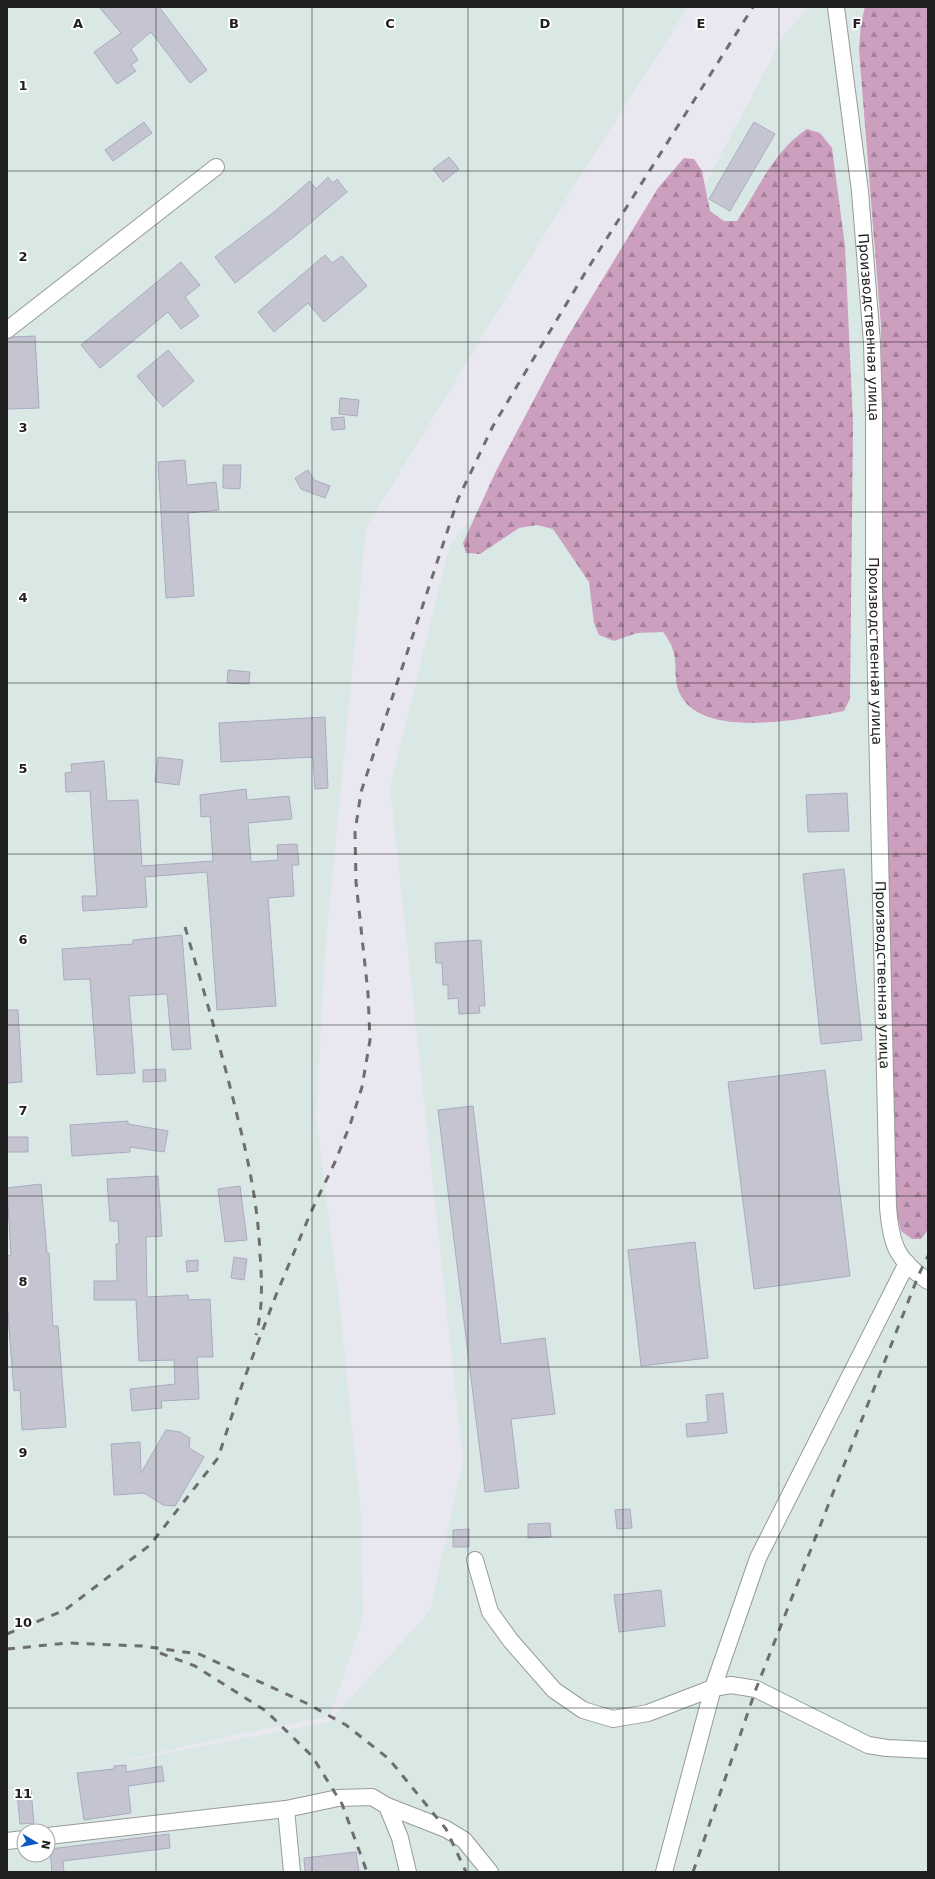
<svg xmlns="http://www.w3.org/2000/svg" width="935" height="1879" font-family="'DejaVu Sans',sans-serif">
  <defs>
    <pattern id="forest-firs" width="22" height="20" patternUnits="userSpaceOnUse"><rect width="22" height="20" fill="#cc9fbf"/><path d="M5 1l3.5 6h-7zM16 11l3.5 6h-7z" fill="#a5819b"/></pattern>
  </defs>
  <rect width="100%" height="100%" fill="#e9e7f0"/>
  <path fill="#d9e8e5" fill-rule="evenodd" d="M7,7H688L567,197L366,528L325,952L316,1116L338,1290L361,1515L363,1618L330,1716L248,1732L95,1767L329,1722L430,1611L463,1461L390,786L450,545L563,409L684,225L784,35L809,7H928V1872H7ZM24,1831H48V1855H24Z"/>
  <path fill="url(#forest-firs)" d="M865,7H928V1230L921,1239H912L901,1231L896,1211L883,624L881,326L859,50L861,23Z
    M807,129L820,133L832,148L845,246L853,423L850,699L844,711C804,719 700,741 679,692C673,679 678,661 672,647C670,642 666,636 663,632L637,633L614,641L599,635L594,623L589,582L553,529L537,525L519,528L480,554L466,553L463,543L496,471L565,341L658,188L684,158L694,159L702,171L710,211L724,221H737C758,190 774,150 807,129Z"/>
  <path fill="#c5c5d2" stroke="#abaac1" d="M99,7H159L207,70L190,83L151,32L131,49L138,60L131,65L136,71L117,84L94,52L121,33Z
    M144,122L152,133L113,161L105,150Z
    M754,122L775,134L730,211L709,199Z
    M449,157L459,169L443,182L433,169Z
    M328,177L333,183L337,179L347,192L296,235L235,283L215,257L274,212L310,181L316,189Z
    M325,255L332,263L342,256L367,286L324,322L308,303L274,332L258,312Z
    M181,262L200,285L185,297L199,316L181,329L168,312L100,368L81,345Z
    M35,336L39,408L7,409V339L13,337Z
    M168,350L194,381L163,407L137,376Z
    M340,398L359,400L357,416L339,414Z
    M344,417L345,429L332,430L331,418Z
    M185,460L187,485L216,482L219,510L188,513L194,596L166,598L158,462Z
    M223,465H241L240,489L223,488Z
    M308,470L314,480L330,486L325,498L301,489L295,478Z
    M228,670L250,672L249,684L227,683Z
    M325,717L328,788L315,789L313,757L221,762L219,723Z
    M158,757L183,760L179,785L155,782Z
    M104,761L107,801L138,800L142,866L213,861L210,816L201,817L200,795L246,789L247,800L289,796L292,819L248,823L251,862L278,860L277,845L297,844L299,865H292L294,896L268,898L276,1006L217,1010L207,872L145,877L147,907L83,911L82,896H97L90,791L66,792L65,773L72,772L71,764Z
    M847,793L849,831L808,832L806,795Z
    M844,869L862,1040L821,1044L803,874Z
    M182,935L191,1049L172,1050L167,994L129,996L135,1073L97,1075L90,979L64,980L62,949L133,944V940Z
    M481,940L485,1006H479L480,1013L459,1014L458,998L448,999V985H443L442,963H436L435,943Z
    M7,1010H18L22,1082L7,1083Z
    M165,1069L166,1081L143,1082V1070Z
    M825,1070L850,1276L754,1289L728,1082Z
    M473,1106L501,1344L545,1338L555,1414L511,1419L519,1488L485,1492L438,1110Z
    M128,1121V1124L168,1131L164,1152L130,1147V1152L72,1156L70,1125Z
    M7,1137H28V1152H7Z
    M158,1176L162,1236L146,1237L147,1297L188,1295L189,1300L210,1299L213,1357H197L199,1399L161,1401L162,1408L132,1411L130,1389L175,1384L174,1360L139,1361L136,1300H94V1281H117L116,1244H119L118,1221H110L107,1179Z
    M41,1184L47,1253H49L53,1326H58L66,1427L22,1430L20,1390L14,1391L7,1303V1256L11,1255L7,1188Z
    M240,1186L247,1240L225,1242L218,1189Z
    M695,1242L708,1358L641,1366L628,1250Z
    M234,1257L247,1259L244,1280L231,1278Z
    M198,1260V1271L187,1272L186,1261Z
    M723,1393L727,1433L687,1437L686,1424L708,1422L706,1395Z
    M166,1430L180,1432L190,1438L189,1448L204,1457L175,1506L163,1505L144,1493L114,1495L111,1444L140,1442L141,1473Z
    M630,1509L632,1528L617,1529L615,1510Z
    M550,1523L551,1537L528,1538V1524Z
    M469,1529V1547H453V1530Z
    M661,1590L665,1626L619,1632L614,1595Z
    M126,1765V1772L162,1766L164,1781L128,1786L131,1813L84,1820L77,1773L114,1769V1766Z
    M31,1790L34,1823L20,1824L17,1791Z
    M169,1834L170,1848L63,1861L64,1872H52L50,1849Z
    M356,1852L359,1872H305L304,1858Z"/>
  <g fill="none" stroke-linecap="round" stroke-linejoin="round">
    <g stroke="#9a9a9a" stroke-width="18">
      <g id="minor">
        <path id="s1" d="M836,7L860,191L872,343L874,412V591L888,1207C891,1244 896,1260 928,1281"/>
        <path d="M7,330L216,167"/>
        <path d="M475,1560L490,1612L511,1641L554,1690L583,1710L613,1719L648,1713L713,1688L731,1685L756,1689L868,1745L887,1748L928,1750"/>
        <path d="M387,1806L446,1829L464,1840L490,1872"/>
        <path d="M286,1809L292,1872"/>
        <path d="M48,1836L286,1809L338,1798L372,1797L387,1806L400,1838L408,1872"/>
        <path d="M7,1841L24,1839"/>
        <path d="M664,1872L713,1688L758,1558L907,1263"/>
      </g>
    </g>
    <use href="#minor" stroke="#fff" stroke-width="16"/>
    <path stroke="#6e6e6e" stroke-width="3" stroke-dasharray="8 8" stroke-linecap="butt" d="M185,927C203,988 221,1049 236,1111C248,1158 258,1205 260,1254C262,1281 263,1309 256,1335
      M7,1634L65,1610L150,1545L218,1458L243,1382L276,1295L311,1212L335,1162L350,1125L362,1087L370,1040L368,993L356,882L355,832L361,792L458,499L493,426L585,273L753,7
      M7,1649L68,1643L142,1646L199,1654L306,1703L346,1725L389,1759L446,1829L466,1872
      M160,1653L195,1666L266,1711L312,1756L342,1804L367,1872
      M693,1872L756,1689L919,1274L928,1256"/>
  </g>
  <path fill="none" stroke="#202020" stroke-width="1" stroke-opacity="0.55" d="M156,7V1872M312,7V1872M468,7V1872M623,7V1872M779,7V1872M7,171H928M7,342H928M7,512H928M7,683H928M7,854H928M7,1025H928M7,1196H928M7,1367H928M7,1537H928M7,1708H928"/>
  <g text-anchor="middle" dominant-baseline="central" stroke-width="4" stroke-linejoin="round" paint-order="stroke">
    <g font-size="14" fill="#202020" stroke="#fff">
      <text stroke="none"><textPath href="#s1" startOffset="322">Производственная улица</textPath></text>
      <text stroke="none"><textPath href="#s1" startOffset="646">Производственная улица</textPath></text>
      <text stroke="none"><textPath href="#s1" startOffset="970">Производственная улица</textPath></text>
    </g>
  </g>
  <g font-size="13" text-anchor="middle" font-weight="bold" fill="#202020" stroke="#fff" stroke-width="4" stroke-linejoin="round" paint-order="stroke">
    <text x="78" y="28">A</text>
    <text x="234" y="28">B</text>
    <text x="390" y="28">C</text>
    <text x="545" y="28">D</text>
    <text x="701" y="28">E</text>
    <text x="857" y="28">F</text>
    <text x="23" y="90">1</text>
    <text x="23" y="261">2</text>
    <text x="23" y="432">3</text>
    <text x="23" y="602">4</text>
    <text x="23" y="773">5</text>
    <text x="23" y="944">6</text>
    <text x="23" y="1115">7</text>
    <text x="23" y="1286">8</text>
    <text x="23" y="1457">9</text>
    <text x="23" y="1627">10</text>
    <text x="23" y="1798">11</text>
  </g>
  <rect width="935" height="1879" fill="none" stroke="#202020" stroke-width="16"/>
  <g transform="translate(36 1843) rotate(100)"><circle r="19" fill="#ffffff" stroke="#a6a6a6"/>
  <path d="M0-3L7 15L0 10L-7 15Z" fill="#0d59c3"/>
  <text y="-6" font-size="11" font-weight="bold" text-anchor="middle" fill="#202020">N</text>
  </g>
</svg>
